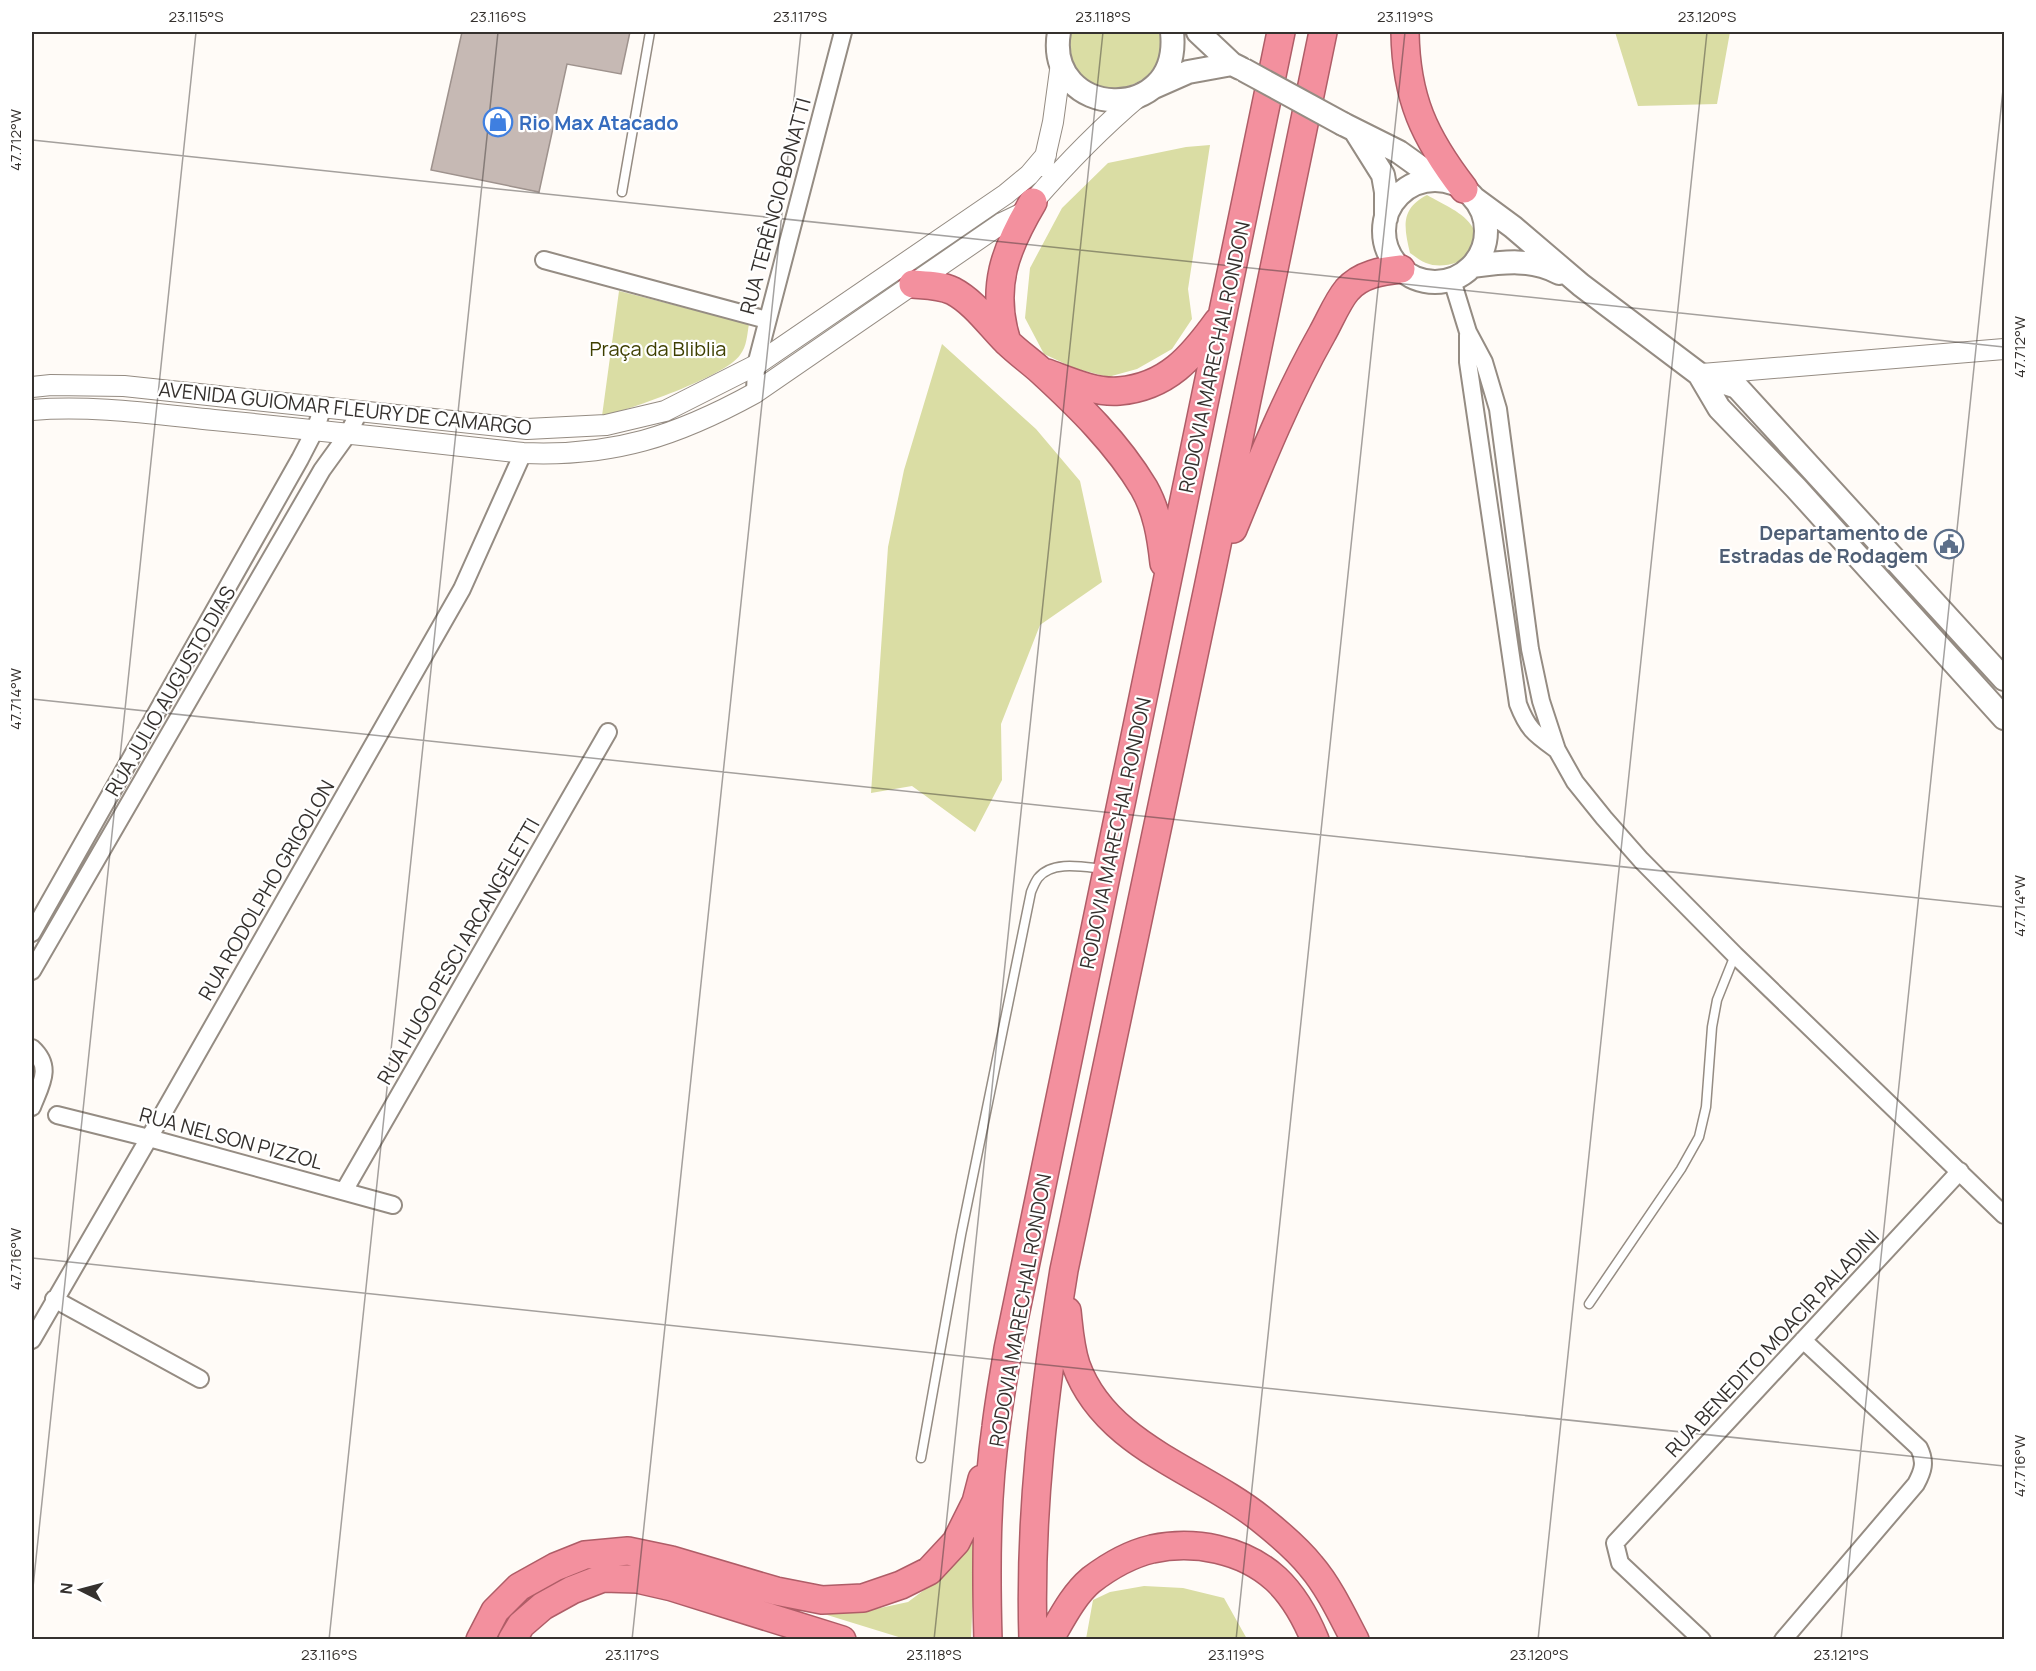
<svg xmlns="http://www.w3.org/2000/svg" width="2036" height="1671" font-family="Manrope,sans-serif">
  <rect width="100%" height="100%" fill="#fffbf7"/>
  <path fill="#dadda4" d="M1070,32H1159C1174,97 1074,109 1069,50C1068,44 1069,38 1070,32Z
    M1615,32H1730L1717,104L1638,106Z
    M1210,145L1188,289L1192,319L1172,349L1137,369L1108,377L1074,368L1044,354L1025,318L1030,268L1062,208L1108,163L1186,147Z
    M1427,195C1442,204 1464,212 1473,228C1489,256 1447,272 1426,263C1420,261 1415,256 1410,253C1404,227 1400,209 1427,195Z
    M619,291L749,324C747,335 747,346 740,355C726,376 629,410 602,416Z
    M942,344L1036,429L1080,481L1102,582L1040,625L1001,724L1002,780L975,832L912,786L871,793L888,547L904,470Z
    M976,1526L971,1639H905L811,1610L857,1613L908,1602L947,1573Z
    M1144,1586L1183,1588L1224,1598L1247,1639H1086L1093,1600L1110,1592Z"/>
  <path fill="#c6b9b4" stroke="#9e928d" stroke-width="1.5" d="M462,32H630L621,74L567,64L539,192L431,170Z"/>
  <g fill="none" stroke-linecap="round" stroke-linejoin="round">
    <g stroke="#958c83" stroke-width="11">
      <path id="service" d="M622,192L650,32
        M1589,1304L1681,1169L1699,1137L1706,1107L1712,1027L1717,1000L1735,955
        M921,1458L961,1235L1031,892C1033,887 1035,882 1038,878C1052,860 1084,867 1103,869"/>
    </g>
    <g stroke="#958c83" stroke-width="20">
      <path id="minor" d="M544,260L767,320
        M1452,280L1468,332L1484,362L1498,409L1530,649L1541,701L1557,750L1575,782L1604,818L1641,860L1735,955L2004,1215
        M1468,335V362L1518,704C1528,730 1535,734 1557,750
        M755,393L756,365L843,32
        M32,933L300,459L315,430L323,407
        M32,971L322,470L348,434L360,410
        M32,1048C53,1067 41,1084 32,1107
        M57,1115L149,1138L393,1205
        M344,1191L608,732
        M54,1299L200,1379
        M32,1340L149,1138L462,589L523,453
        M1702,1640L1620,1563L1615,1543L1960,1171
        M1783,1640L1916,1484C1923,1471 1926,1462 1919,1448L1803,1340"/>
    </g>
    <g stroke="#958c83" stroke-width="22">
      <path id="tertiary" d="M1043,166L1053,122L1061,63
        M1033,202C1066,164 1100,129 1139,96
        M1702,374L2004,349
        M32,387L51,385L124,386L527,429L606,425L665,411L756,365L1006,194L1029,175L1046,155
        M32,410C92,405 154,414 214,420C317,430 420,441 523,453C613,457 677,436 755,393L1002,223L1029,210"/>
    </g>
    <g stroke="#958c83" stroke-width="26">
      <path id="secondary" d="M1059,32C1044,119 1182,127 1172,32
        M1198,32L1232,64L1240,68
        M1154,87L1188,72L1232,64
        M1343,124L1399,152L1438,180
        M1356,132L1383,175L1386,192V218
        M1384 231a51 51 0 1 1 102 0a51 51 0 1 1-102 0Z
        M1475,199L1513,227L1581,285L1699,374L1737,387L2004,679
        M1473,266C1503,262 1532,258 1559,273
        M1699,374L1719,408L1796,488L2004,718"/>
    </g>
    <g stroke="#af5d67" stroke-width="30">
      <path id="trunk" d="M1405,32C1406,98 1424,137 1464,189
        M913,284C926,285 941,285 953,291C974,302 990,325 1006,341C1017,352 1030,361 1041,371C1079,406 1117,443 1144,488C1157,511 1161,536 1164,563
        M1007,342C990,288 1005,249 1033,202
        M1047,373C1069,381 1095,393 1119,391C1167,387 1192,357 1218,321
        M1233,529C1260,463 1287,396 1322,334C1330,320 1337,302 1347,290C1361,274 1382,271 1401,269
        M1067,1311C1069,1329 1070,1347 1076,1365C1105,1446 1200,1470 1261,1519C1276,1531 1299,1551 1311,1566C1329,1587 1342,1615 1355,1640
        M480,1640L495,1611L519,1587L555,1567L585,1555L628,1551L671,1560L776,1591L822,1600L863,1598L901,1585L929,1571L956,1542L976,1502L982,1479
        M512,1640L521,1625L543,1606L572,1590L603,1578L637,1579L672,1587L842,1640
        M988,1640C986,1569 986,1497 996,1427C999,1401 1004,1375 1008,1349L1281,32
        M1033,1640C1029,1515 1044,1392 1064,1270L1208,588L1323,32
        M1049,1640C1061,1620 1073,1595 1091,1580C1108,1567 1131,1554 1152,1549C1194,1540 1243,1549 1276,1579C1293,1595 1306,1618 1315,1640"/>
    </g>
    <use href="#service" stroke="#fff" stroke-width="8"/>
    <use href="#minor" stroke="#fff" stroke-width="16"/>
    <use href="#tertiary" stroke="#fff" stroke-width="20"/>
    <use href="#secondary" stroke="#fff" stroke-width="22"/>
    <use href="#trunk" stroke="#f3909e" stroke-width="27"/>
    <g stroke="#958c83" stroke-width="26" stroke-linecap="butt">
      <path id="secondary-bridge" d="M1244,70L1343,124"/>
    </g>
    <use href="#secondary-bridge" stroke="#fff" stroke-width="22"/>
  </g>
  <path fill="none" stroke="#35312e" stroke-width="1.5" stroke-opacity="0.45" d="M32,140L2004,347M32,699L2004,907M32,1258L2004,1466M32,1597L196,32M329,1640L498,32M632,1640L801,32M934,1640L1103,32M1236,1640L1405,32M1538,1640L1707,32M1841,1640L2004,80"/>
  <defs>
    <g id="shop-ring" transform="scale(1.5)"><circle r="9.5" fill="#fff" stroke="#3f7fe0" stroke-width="1.5"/><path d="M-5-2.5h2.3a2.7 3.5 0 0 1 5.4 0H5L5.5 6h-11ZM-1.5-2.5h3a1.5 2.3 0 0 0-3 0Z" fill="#3f7fe0"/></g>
    <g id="civic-ring" transform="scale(1.5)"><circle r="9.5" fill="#fff" stroke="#5c6f8a" stroke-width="1.5"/><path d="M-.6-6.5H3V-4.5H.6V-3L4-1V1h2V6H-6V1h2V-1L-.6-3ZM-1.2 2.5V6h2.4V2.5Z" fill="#5c6f8a"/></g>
  </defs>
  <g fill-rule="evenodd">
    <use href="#shop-ring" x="498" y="122"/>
    <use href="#civic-ring" x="1949" y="544"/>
  </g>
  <g text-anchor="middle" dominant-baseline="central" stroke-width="4.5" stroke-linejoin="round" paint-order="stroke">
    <g font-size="20" font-weight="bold" fill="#366cbe" stroke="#fff" text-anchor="start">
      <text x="519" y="122">Rio Max Atacado</text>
    </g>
    <g font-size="20" fill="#35312e" stroke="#fff">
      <text transform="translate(775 206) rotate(-75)">RUA TERÊNCIO BONATTI</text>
      <text transform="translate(1214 357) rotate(-78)">RODOVIA MARECHAL RONDON</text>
      <text transform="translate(345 408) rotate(6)">AVENIDA GUIOMAR FLEURY DE CAMARGO</text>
      <text transform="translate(170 691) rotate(-60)">RUA JULIO AUGUSTO DIAS</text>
      <text transform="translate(1115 833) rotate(-78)">RODOVIA MARECHAL RONDON</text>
      <text transform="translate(266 890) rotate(-60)">RUA RODOLPHO GRIGOLON</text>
      <text transform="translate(458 951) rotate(-60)">RUA HUGO PESCI ARCANGELETTI</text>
      <text transform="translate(231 1138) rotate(15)">RUA NELSON PIZZOL</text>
      <text transform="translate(1020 1310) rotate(-80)">RODOVIA MARECHAL RONDON</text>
      <text transform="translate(1772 1343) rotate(-47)">RUA BENEDITO MOACIR PALADINI</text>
    </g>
    <g font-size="20" fill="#3e3f01" stroke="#fff">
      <text x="658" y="348">Praça da Bliblia</text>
    </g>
    <g font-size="20" font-weight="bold" fill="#4e5e75" stroke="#fff" text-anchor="end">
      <text x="1928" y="532">Departamento de<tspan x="1928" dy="23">Estradas de Rodagem</tspan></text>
    </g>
  </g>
  <rect width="2036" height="1671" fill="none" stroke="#ffffff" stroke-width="66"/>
  <g transform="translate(81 1590) rotate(276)" stroke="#ffffff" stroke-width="4.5" paint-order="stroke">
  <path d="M0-4.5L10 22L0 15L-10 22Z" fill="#35312e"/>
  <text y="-9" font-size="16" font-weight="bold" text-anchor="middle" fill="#35312e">N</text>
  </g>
  <rect x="33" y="33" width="1970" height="1605" fill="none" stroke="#35312e" stroke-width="2"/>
  <g font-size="15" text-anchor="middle" fill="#35312e">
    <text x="196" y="22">23.115°S</text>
    <text x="498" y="22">23.116°S</text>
    <text x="800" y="22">23.117°S</text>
    <text x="1103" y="22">23.118°S</text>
    <text x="1405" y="22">23.119°S</text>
    <text x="1707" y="22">23.120°S</text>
    <text transform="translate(16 140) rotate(-90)" y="5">47.712°W</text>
    <text transform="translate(2020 347) rotate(-90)" y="5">47.712°W</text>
    <text transform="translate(16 699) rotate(-90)" y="5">47.714°W</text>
    <text transform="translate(2020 906) rotate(-90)" y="5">47.714°W</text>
    <text transform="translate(16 1259) rotate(-90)" y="5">47.716°W</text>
    <text transform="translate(2020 1466) rotate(-90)" y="5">47.716°W</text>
    <text x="329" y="1660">23.116°S</text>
    <text x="632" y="1660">23.117°S</text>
    <text x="934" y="1660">23.118°S</text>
    <text x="1236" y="1660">23.119°S</text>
    <text x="1539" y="1660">23.120°S</text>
    <text x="1841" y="1660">23.121°S</text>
  </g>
</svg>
